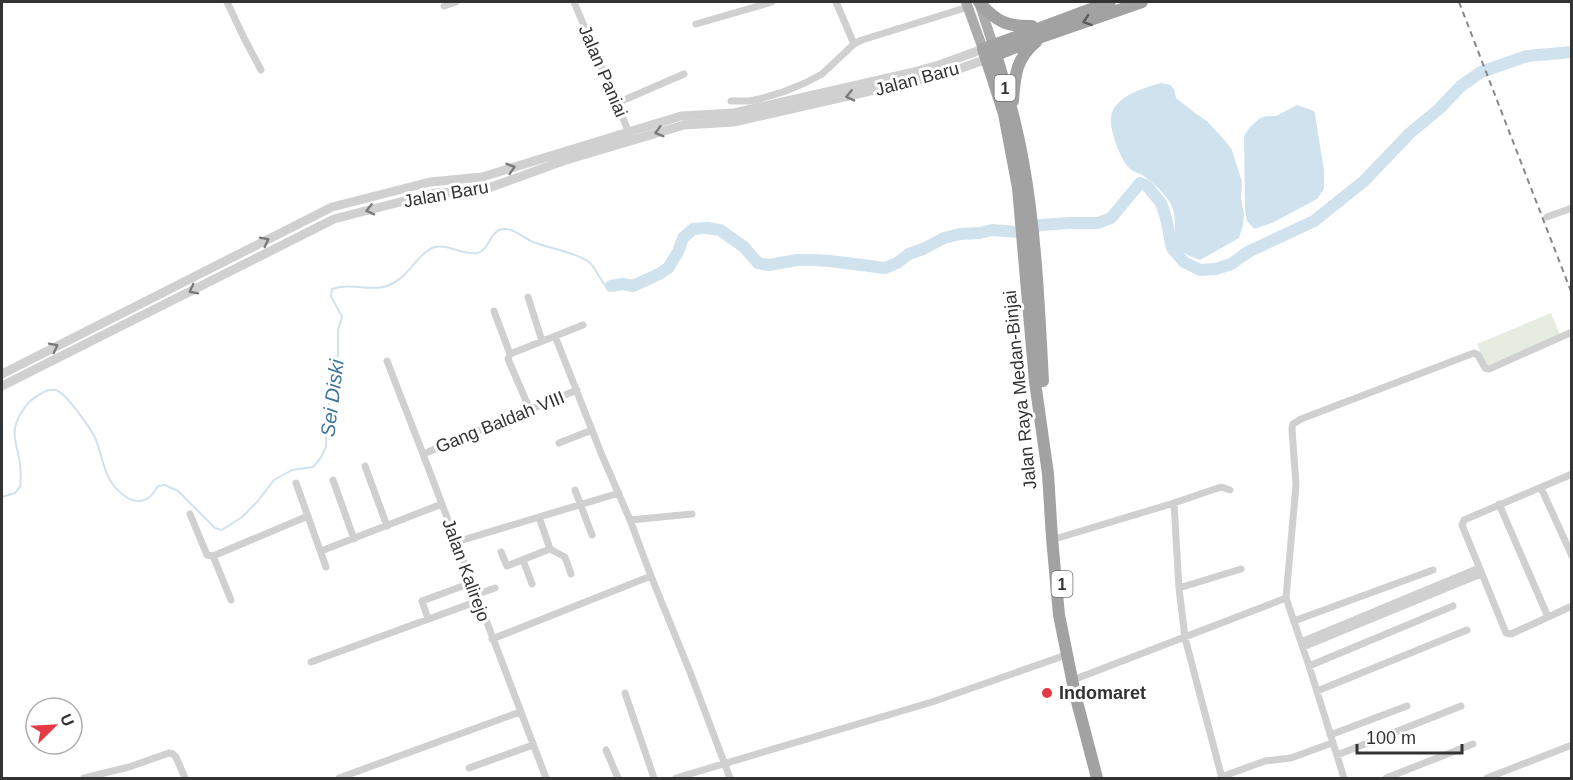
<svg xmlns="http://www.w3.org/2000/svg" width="1573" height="780" font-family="Helvetica,sans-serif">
  <rect width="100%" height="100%" fill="#fff"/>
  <path fill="#e6ecdf" d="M1551,313L1560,335L1486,366L1477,344Z"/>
  <path fill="#cfe2ee" d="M1161,83L1170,85L1174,89L1176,98L1195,113L1208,122L1227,143L1232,150L1242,182L1241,198L1244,214L1243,225L1239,238L1200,260C1156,245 1186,229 1169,201C1163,192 1152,181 1142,175C1139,173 1134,172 1130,169C1123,162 1118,150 1115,141C1113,133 1110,126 1111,118C1113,96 1144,88 1161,83Z
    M1297,105L1314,111L1315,114L1324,171V189L1317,199L1272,223L1254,229L1247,221L1245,211L1244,136L1249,128L1260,118L1267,116H1276Z"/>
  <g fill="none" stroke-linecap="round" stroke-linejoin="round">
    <path stroke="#cfe2ee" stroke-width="2" d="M2,497L15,493L20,487C21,480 21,472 20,464C19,452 13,441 15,428C18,415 27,401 39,395C43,392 50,389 56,390C66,393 92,430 96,440C104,461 104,482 125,496C129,499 132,501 138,501C149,501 153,494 158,486L165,485L178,491L215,528L222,530L242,517L257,502L274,480L292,470L313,467L320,459L326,447L327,410L333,394V379L338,355V330L342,317L331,296L332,289C351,282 370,292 387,286C409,278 414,257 432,248C446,242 463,256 477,253C489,250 489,235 499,230C511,225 523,238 533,242C548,248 578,253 589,262C596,268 599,278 605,285L611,286"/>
    <path stroke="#cfe2ee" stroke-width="12" d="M611,286L623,284L633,286L659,274L668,268L678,252L683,238L693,229L707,228L720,230L744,247L758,263L769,265L797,260H813L830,261L885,268L897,263L909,254L923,249L944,238L960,234L980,233L992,230L1018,232L1041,225L1069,223H1098L1111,218L1140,183L1147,186L1161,203L1166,218L1172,248L1184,262L1200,270L1216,269L1231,264L1248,252L1314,221L1364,181L1410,133L1439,109L1461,86L1481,72L1527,56L1572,52"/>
    <path stroke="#d0d0d0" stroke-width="7" d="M227,2L244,38L261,70
      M574,2L630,135
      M836,2L854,44
      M444,6L456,2
      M696,24L772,2
      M731,101H750L759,99L783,92L805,83L822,74L854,44L862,40L968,7
      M617,103L684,74
      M1547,217L1572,208
      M528,297L542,341
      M494,311L510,354L508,359L530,410
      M555,336L601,453L630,520L651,576L690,672L730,778
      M510,354L583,325
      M387,361L423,454L546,778
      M559,443L592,430
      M423,454L577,390
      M365,466L387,526
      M1572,474L1464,520L1462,525L1506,633L1511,634L1572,606
      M333,480L354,539
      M296,483L326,567
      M1541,488L1572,556
      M575,490L592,535
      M1174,503L1179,588L1185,638L1222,778
      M1499,504L1548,617
      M190,514L207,555L213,556L231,600
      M539,517L550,549L565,557L571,574
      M630,520L692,514
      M1058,538L1174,503L1221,487L1230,490
      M456,542L619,493
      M321,551L442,504
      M501,552L507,566L550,549
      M213,556L308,516
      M523,560L532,584
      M1179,588L1241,569
      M475,595L495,588
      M428,619L422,601L471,583
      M1294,621L1433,570
      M492,639L651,576
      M1301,642L1479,568
      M1303,647L1481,574
      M311,662L478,601
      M1309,666L1453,606
      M1078,678L1286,598
      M1317,691L1467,630
      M625,693L654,778
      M1330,735L1407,706
      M606,750L618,778
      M1337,755L1461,706
      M469,768L533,745
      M1221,777L1265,761L1291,758L1332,743
      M84,778L129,767L169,753L173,754L176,757L185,778
      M339,778L520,712
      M676,778L932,702L1066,655
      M1344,778L1309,666L1286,598L1296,485L1292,429L1293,424L1301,419L1474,353L1478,355L1485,368L1489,369L1572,332
      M1386,778L1473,744
      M1487,778L1572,745"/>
    <path stroke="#d0d0d0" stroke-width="9" d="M2,374L332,207L430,182L482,177L681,116L734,113L910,73L939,65L983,49
      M2,386L334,219L435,193L483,190L563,161L684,125L734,122L945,74L987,59"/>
    <path stroke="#ababab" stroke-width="10" d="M966,2L983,49
      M979,2L993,45"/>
    <path stroke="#a2a2a2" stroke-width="12" d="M979,2C996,21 1006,27 1032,26
      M993,45C1005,83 1016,122 1023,161C1036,233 1039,307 1043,381
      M989,58L1044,36L1142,2
      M1013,101C1015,76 1015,60 1036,42
      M1097,778L1075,694L1059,615L1052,538L1048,474L1035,382L1018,188L1004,114L983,49L1110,2"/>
    <path stroke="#888" stroke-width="2" stroke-dasharray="6 4.5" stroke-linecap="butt" d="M1459,2L1572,294"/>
  </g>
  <defs><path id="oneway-chevron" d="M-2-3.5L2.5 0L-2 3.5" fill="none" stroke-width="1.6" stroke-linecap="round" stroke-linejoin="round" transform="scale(1.5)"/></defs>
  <use stroke="#5a5a5a" href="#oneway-chevron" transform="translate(1087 21) rotate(161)"/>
  <g stroke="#7a7a7a">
    <use href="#oneway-chevron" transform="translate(850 96) rotate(167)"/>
    <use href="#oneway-chevron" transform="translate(659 132) rotate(164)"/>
    <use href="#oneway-chevron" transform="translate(511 168) rotate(-17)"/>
    <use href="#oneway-chevron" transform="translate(370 210) rotate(166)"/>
    <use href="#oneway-chevron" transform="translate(265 241) rotate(-27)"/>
    <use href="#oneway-chevron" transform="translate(193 290) rotate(153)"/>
    <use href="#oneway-chevron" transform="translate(54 347) rotate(-27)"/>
  </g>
  <circle fill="#e63946" stroke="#fff" stroke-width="2" cx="1047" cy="693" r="6"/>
  <g text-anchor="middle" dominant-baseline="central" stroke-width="6" stroke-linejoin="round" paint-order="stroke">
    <g fill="#fff" stroke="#707070" stroke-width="1.5">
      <rect x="994.5" y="75" width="21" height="26" rx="4.5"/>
      <rect x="1051.5" y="571" width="21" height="26" rx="4.5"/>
    </g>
    <g font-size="16" font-weight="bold" fill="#333">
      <text x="1005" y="88">1</text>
      <text x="1062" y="584">1</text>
    </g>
    <g font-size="18" fill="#333" stroke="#fff">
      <text transform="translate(603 71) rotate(67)">Jalan Paniai</text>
      <text transform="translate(917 79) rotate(-15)">Jalan Baru</text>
      <text transform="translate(446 194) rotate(-10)">Jalan Baru</text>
      <text transform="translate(1020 390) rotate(-96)">Jalan Raya Medan-Binjai</text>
      <text transform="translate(500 422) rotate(-22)">Gang Baldah VIII</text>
      <text transform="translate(466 570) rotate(70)">Jalan Kalirejo</text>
    </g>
    <g font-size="18" font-weight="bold" fill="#333" stroke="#fff" text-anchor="start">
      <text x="1059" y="693">Indomaret</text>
    </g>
    <g font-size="20" font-style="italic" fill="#3f7597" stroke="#fff">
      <text transform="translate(332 398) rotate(-83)">Sei Diski</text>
    </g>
  </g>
  <rect width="1573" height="780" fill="none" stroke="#333333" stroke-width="6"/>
  <g transform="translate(54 726) rotate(66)"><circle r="28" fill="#ffffff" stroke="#adadad" stroke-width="1.5"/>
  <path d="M0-4.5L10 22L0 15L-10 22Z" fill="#e63946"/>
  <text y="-9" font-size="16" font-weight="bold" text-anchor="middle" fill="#333333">U</text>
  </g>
  <path d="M1357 744v9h105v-9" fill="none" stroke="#333333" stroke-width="3"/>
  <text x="1366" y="744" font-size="18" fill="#333333" stroke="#ffffff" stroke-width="4.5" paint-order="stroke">100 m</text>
</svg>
